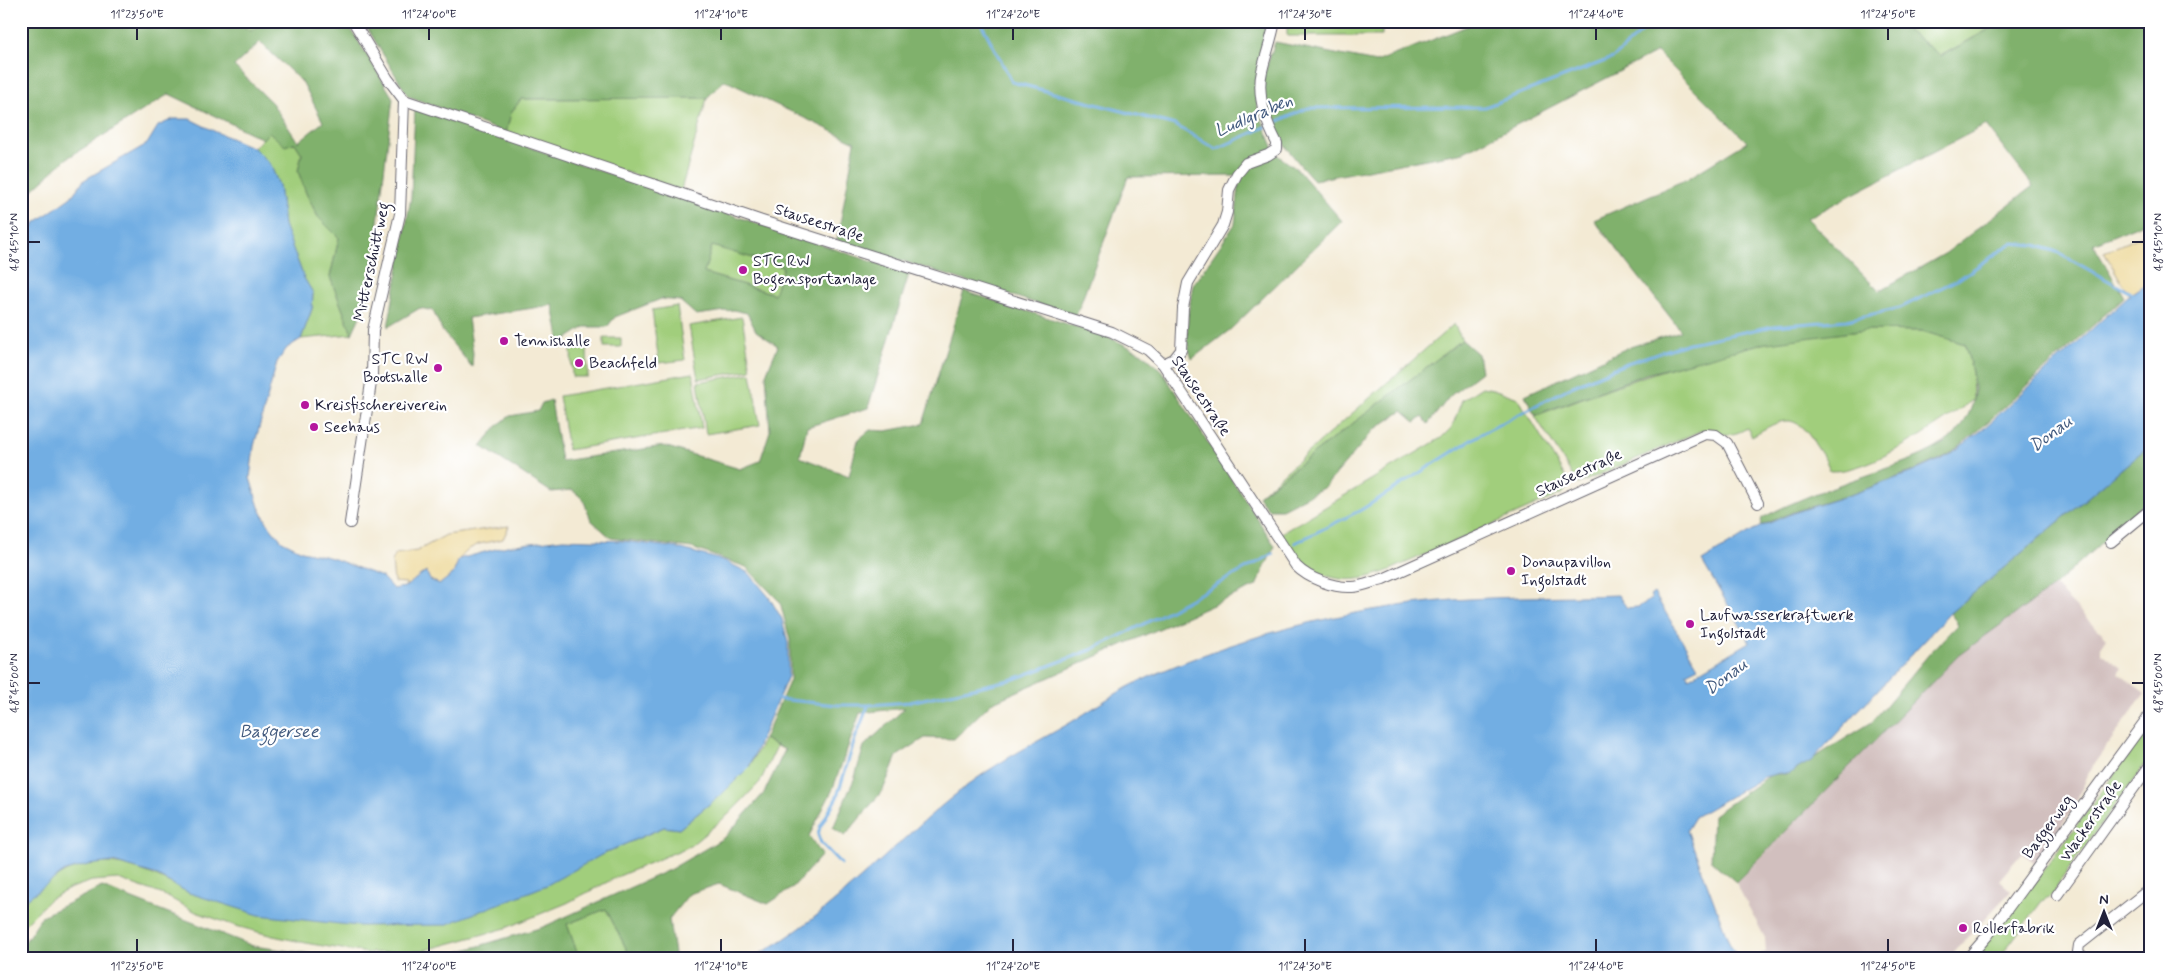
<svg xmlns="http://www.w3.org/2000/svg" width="2172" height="979" font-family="Mynerve,sans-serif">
  <rect width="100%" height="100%" fill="#fff"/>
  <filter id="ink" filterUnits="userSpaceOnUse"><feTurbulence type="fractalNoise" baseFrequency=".02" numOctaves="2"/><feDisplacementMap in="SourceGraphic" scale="10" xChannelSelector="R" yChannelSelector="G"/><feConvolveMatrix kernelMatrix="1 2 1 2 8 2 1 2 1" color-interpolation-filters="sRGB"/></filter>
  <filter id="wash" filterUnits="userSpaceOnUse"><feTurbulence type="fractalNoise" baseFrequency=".0096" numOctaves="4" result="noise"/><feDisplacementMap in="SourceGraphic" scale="20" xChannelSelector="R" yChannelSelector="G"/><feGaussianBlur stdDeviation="1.12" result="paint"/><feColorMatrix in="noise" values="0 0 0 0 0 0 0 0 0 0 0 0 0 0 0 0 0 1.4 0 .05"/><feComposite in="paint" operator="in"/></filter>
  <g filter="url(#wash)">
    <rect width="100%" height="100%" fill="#f3ead4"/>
    <path fill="#d1bfbe" d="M2054,586L2107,638L2101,647V653L2121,668L2118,673L2145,693L2091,768L2072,811L2034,862L2022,853L1999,880L2011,891L1948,958H1761L1760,954L1766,952L1765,938L1736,883L1959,655Z"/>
    <path fill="#a1ce7c" stroke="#62785c" d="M230,21H266L251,31Z
      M1287,21H1382V36H1287Z
      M1896,21H2004L1940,56Z
      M707,98L681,190L506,133L511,113L521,99Z
      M269,131L285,145L295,143L302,154L298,171L306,193L318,217L339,238L330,277L352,334L301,339L312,309L313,293L304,278L284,225L279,185L270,164L254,148Z
      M712,246L783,267L775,294L704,273Z
      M677,306L685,360L659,363L652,310Z
      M742,317L751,370L698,379L689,326Z
      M1454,324L1462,340L1258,496Z
      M1867,330L1922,331L1965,344L1972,373L1973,400C1939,424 1871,473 1830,471C1828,462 1820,452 1815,444C1794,410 1782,419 1752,436L1747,428C1728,440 1720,431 1700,431L1578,484L1535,416C1608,388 1681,361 1757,345C1793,337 1831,335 1867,330Z
      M604,338H621V347H604Z
      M587,348L588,377H572L571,349Z
      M693,373L702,428L568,450L559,396Z
      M751,373L760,425L706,434L698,382Z
      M1482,387L1493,389L1518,398L1567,480V488L1563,493L1390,570C1366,579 1347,584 1322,574C1313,570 1305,567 1298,560C1291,553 1285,542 1280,534L1441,438L1452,427L1462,400Z
      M2151,725V756L2058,884L2054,894L2042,901L1999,958H1972L2034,883Z
      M764,739L777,746L760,782L729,814L690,846L619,876L567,903L506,928L422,951L367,953L311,944L273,936L236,926L196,912L164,895L118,879L92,881L71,888L50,899L21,928V903C35,893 50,880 65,872C107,850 151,872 189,893L605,853L664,827L679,829L724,792L749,767Z
      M606,909L631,958H579L567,924Z"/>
    <path fill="#80b16c" stroke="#516a54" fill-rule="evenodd" d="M21,21H230L251,31L266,21H346L393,98L369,297L352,334L330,277L339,238L318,217L306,193L298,171L302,154L295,143L285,146L269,132L263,139L169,94L66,159L21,201ZM260,42L303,83L323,122L298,142L272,103L234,66Z
      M363,21H1271L1256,84L1258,110L1276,154L1298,170L1342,221L1231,329L1192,359L1187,343L1188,316L1193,285L1235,224L1240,176L1128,177L1076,316L837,240L855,142L724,80L707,98L521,99L511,113L506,133L408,96Z
      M1480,21H1896L1941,56L2004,21H2151V220L2093,244L2124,297L1980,429L1948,455L1913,471L1853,494L1793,512L1760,526L1762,518C1795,500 1832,487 1868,475C1896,465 1929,456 1952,437C1961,429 1971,413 1973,401C1977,382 1969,361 1965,344L1922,331L1867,330L1760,344L1646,374L1535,415L1525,395L1627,348L1681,331L1594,220L1687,179L1747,142L1657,52L1464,152L1314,180C1289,153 1256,115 1264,75C1267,64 1272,52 1275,42L1376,62ZM1986,125L2033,186L1946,253L1879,291L1807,218Z
      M415,109L909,274L868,408L807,427L800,457L849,476L858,440L870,430L886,431L923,424L964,291L1108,337L1142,353L1161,370L1275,546L1256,586L991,703L954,739L925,738L897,756L883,790L845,836L833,828L855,777L864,746L905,708L860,713L832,791L809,836L822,855L792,888L768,904L719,884L689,894L669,919L674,954L668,958H631L606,909L567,924L579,958H438L543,927L671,869L705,849L725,837L764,793L785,750L764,739L790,680V640L780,602L746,567L692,548L611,538L591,520L583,499L572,490L551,492L481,446L498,425L510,416L538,411L542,403L551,400L561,461L664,446L740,469L760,461L770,431L766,374L778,346L756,331L747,313L733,310L696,315L680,301L661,299L615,317L607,327H585L560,343L553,305L468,318L473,353L472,367L443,332L433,311L420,308L388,327L411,197ZM712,246L783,267L774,294L704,273Z
      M1462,340L1478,354L1481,372L1450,396L1428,424L1423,417L1415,422L1402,411L1374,430L1325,487L1282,509H1268L1258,496Z
      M2151,444V497L2054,586L1959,655L1736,882L1711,861L1713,815L1772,774H1788L1872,722L1930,653L1958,624L1950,613Z
      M102,887L253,946L341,958H21V948L42,916Z"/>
    <path fill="#eeda9e" stroke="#887e6c" d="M2151,232V280L2129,295L2104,252Z
      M509,526L503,539L479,544L469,549L459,559L453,574L440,584L430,580L426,571L405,587L406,583L394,582L392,561L396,554L417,551L446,535Z"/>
    <path fill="#72aee3" stroke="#4a688f" d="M173,119H190L216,132L254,148L270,164L279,185L284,225L304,278L313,293L312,309L301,339L287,348L277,362L254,446L250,478L259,507L268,524L282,541L302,551L332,558L382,577L393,589L405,587L426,571L430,580L440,584L453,574L459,559L507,546L563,539L623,541L678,548L725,561L749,573L769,597L782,619L788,643V676L749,767L724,792L679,829L664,827L605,853L547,885L445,925L358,926L259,915L189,893L154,874L113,862L88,865L65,871L21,903V246L35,223L71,197L84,180L147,144L158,126Z
      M2151,280V444L1950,613L1811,761L1788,774L1780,773L1764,777L1695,817L1687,830L1730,945L1739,958H752C838,913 898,835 976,779C1005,758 1037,742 1068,724C1090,711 1111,695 1134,684C1230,638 1347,608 1453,600C1508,596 1563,597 1618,595L1627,608L1638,607L1652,599L1650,596L1654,593L1698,667L1686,673L1689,678L1750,642L1702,561L1753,530L1793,513L1853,494L1913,472L1948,456L1982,430L2129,295Z"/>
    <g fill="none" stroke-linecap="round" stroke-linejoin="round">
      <path stroke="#72aee3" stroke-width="3" d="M980,21L1012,82L1175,125L1216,149L1308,108L1485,107L1613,58L1654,21
        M1295,543L1361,510L1479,435L1571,387L1627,363L1689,343L1774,326L1847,320L1900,308L1959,279L2012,243L2035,245L2057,252L2134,295
        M778,699L837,705H869L910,702L1014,679L1091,650L1148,622L1273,554
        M841,864L821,843L818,835L820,827L837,797L855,739L868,706"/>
    </g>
  </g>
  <g filter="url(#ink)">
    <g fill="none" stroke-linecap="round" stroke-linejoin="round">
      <g stroke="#6b6871" stroke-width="12">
        <path id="minor" d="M404,100L762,221L1112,332L1148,350L1163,364L1296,566C1309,579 1334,588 1352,587C1362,587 1374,581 1383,579L1705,434L1716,435L1727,443L1758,503
          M1163,364L1174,359L1181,350L1183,308L1188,283L1223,225L1227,212L1229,190L1237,174L1246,163L1268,155L1277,149V143C1266,122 1256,96 1262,71C1266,54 1272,38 1275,21
          M350,523L372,376L373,330L400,214L404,100L388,79L353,21
          M2111,542L2151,509
          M2057,895L2151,764
          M1968,958L1988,935L2151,713
          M2084,958L2078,952L2079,945L2151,888"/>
      </g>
      <use href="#minor" stroke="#fff" stroke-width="10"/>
    </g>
  </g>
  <path fill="none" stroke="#22223b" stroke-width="2" d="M137,28V40M429,28V40M721,28V40M1013,28V40M1305,28V40M1596,28V40M1888,28V40M28,242H40M2132,242H2144M28,683H40M2132,683H2144M137,939V952M429,939V952M721,939V952M1013,939V952M1305,939V952M1596,939V952M1888,939V952"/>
  <g fill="#b5179e" stroke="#fff" stroke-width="2">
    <circle cx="743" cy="270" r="5"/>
    <circle cx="504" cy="341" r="5"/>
    <circle cx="579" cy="363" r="5"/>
    <circle cx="438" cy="368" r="5"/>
    <circle cx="305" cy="405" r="5"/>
    <circle cx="314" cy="427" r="5"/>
    <circle cx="1511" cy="571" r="5"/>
    <circle cx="1690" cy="624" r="5"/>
    <circle cx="1963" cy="928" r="5"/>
  </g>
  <g text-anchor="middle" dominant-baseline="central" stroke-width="4.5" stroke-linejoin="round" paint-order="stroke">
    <g font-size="16" fill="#22223b" stroke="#fff">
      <text transform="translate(819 223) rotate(18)">Stauseestraße</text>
      <text transform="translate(372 262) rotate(-78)">Mitterschüttweg</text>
      <text transform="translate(1201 396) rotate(56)">Stauseestraße</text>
      <text transform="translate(1579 473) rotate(-25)">Stauseestraße</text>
      <text transform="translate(2091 821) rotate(-55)">Wackerstraße</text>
      <text transform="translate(2048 827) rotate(-54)">Baggerweg</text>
    </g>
    <g font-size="16" fill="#22223b" stroke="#fff" text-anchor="start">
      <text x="753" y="261">STC RW<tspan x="753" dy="18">Bogensportanlage</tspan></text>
      <text x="514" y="341">Tennishalle</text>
      <text x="428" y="359" text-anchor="end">STC RW<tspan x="428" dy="18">Bootshalle</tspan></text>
      <text x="589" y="363">Beachfeld</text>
      <text x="315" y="405">Kreisfischereiverein</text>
      <text x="324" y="427">Seehaus</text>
      <text x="1521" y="562">Donaupavillon<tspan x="1521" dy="18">Ingolstadt</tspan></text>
      <text x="1700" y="615">Laufwasserkraftwerk<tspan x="1700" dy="18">Ingolstadt</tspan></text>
      <text x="1973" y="928">Rollerfabrik</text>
    </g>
    <g font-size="18" font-style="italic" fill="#425a7e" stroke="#fff">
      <text transform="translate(1254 116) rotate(-23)">Ludlgraben</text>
      <text transform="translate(2051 434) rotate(-37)">Donau</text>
      <text transform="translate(1726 677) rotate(-37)">Donau</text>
      <text x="279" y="732">Baggersee</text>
    </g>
  </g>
  <rect width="2172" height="979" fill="none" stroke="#fff" stroke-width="55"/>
  <g transform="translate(2104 912)" stroke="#ffffff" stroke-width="4" paint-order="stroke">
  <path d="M0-4L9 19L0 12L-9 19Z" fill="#22223b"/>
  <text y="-8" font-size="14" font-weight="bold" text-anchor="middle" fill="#22223b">N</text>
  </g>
  <rect x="28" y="28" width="2116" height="924" fill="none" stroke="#22223b" stroke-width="2"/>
  <g font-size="12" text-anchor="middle" fill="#22223b">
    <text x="137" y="18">11°23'50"E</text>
    <text x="429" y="18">11°24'00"E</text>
    <text x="721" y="18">11°24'10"E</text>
    <text x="1013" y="18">11°24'20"E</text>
    <text x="1305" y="18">11°24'30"E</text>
    <text x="1596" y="18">11°24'40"E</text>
    <text x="1888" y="18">11°24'50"E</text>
    <text transform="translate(14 242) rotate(-90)" y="4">48°45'10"N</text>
    <text transform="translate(2158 242) rotate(-90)" y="4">48°45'10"N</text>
    <text transform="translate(14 683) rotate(-90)" y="4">48°45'00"N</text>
    <text transform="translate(2158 683) rotate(-90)" y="4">48°45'00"N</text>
    <text x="137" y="970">11°23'50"E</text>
    <text x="429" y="970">11°24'00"E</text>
    <text x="721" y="970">11°24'10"E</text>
    <text x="1013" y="970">11°24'20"E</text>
    <text x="1305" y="970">11°24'30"E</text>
    <text x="1596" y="970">11°24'40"E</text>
    <text x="1888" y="970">11°24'50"E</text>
  </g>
</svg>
